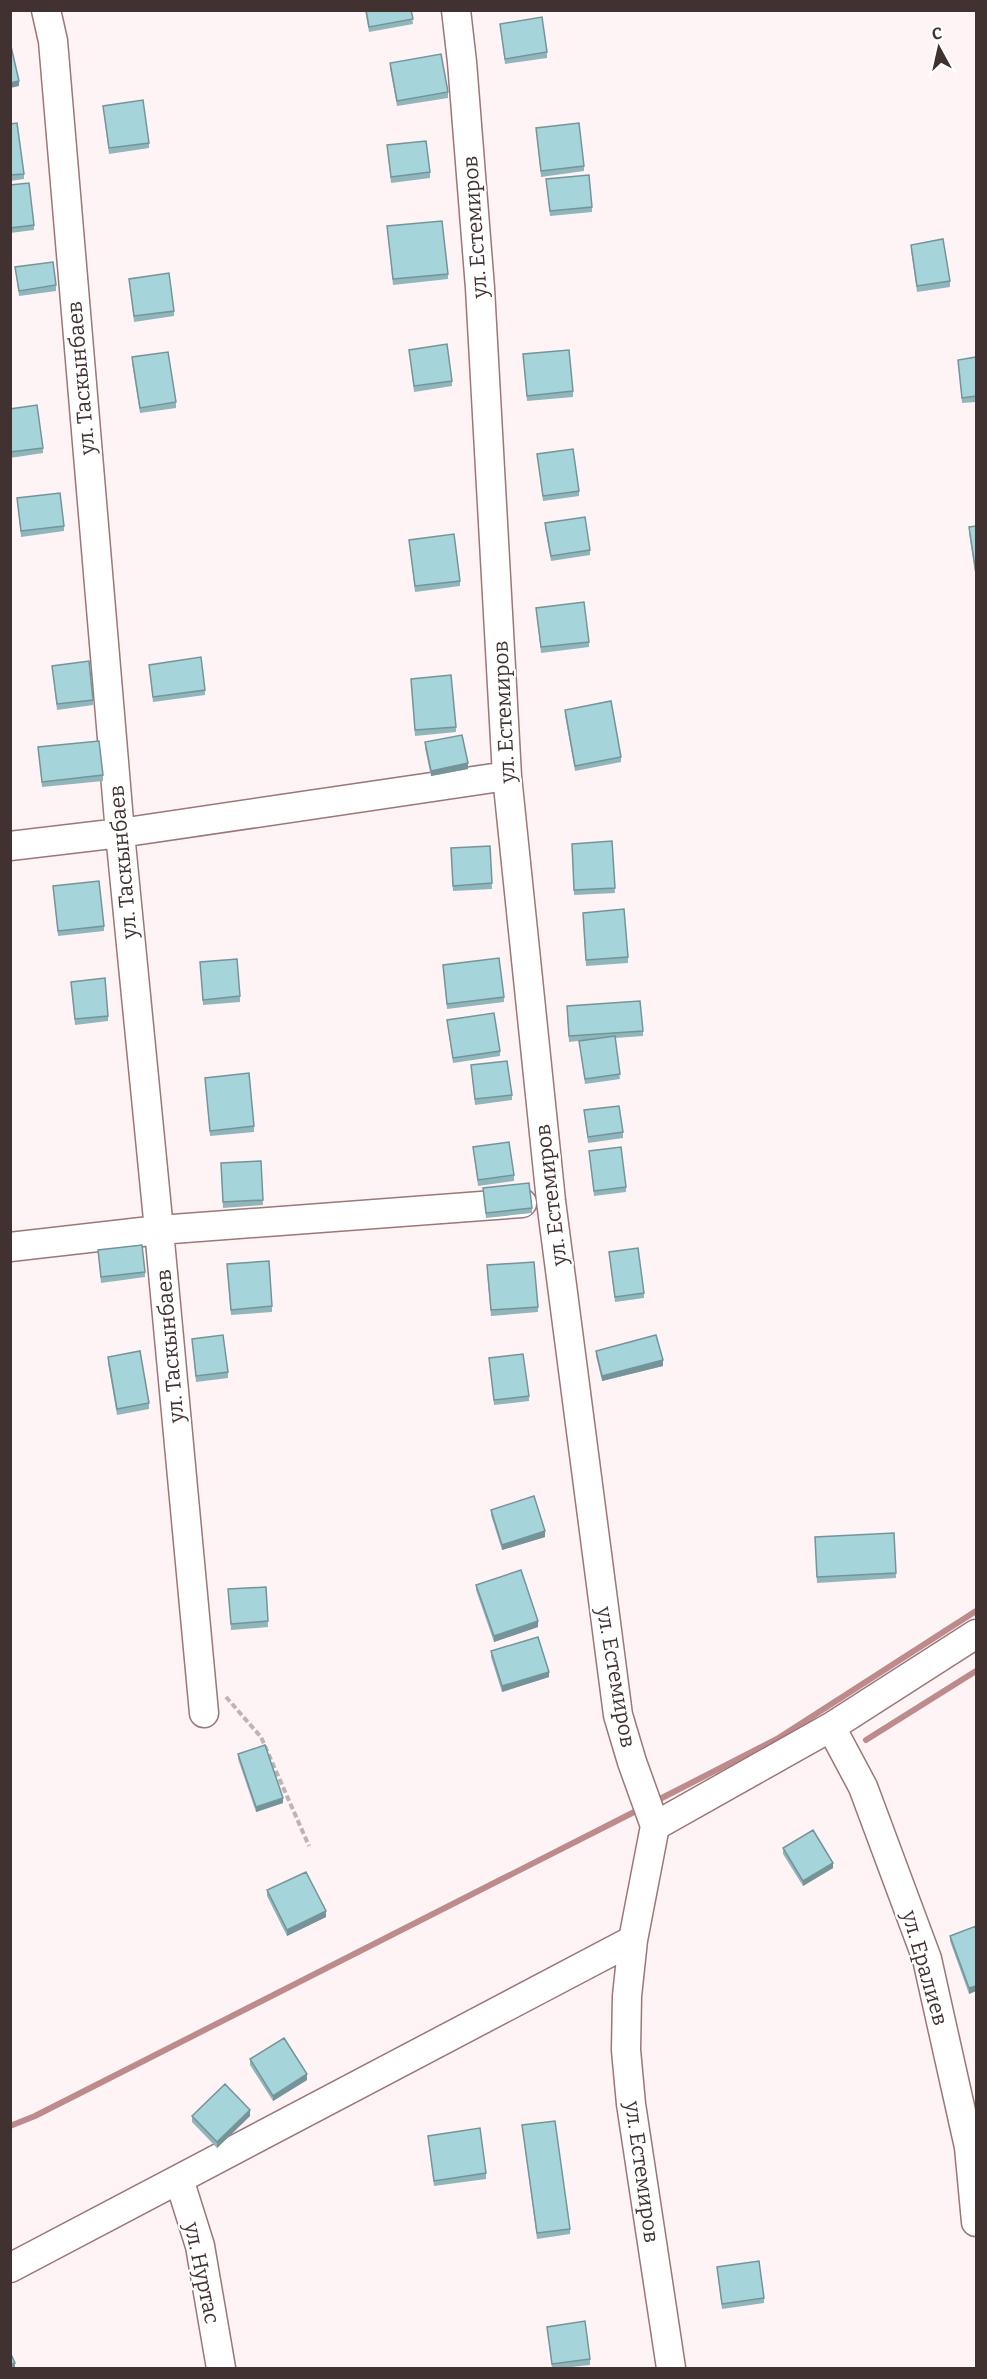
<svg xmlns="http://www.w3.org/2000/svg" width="987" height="2379" font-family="Bitter,serif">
  <rect width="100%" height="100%" fill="#fef4f5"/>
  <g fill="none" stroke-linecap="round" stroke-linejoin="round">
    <path stroke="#be8b8d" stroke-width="6" d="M866,1740L976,1671
      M654,1802L777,1739L976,1611
      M10,2126L35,2116L642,1808"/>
    <g stroke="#9d7677" stroke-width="31">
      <path id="minor" d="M46,10L53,41L120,833L159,1230L204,1713
        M456,10L462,62L480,288L507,776L551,1201L618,1715L632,1762L655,1826L633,1940L627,1996L626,2050L631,2104L671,2368
        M10,846L120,833L507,776
        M10,1247L159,1230L522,1203
        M831,1727L863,1787L927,1959L969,2147L976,2222
        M655,1826L831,1727L976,1634
        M179,2179L200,2246L221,2368
        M10,2268L633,1940"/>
    </g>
    <path stroke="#c0b3b4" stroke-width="4" stroke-dasharray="6 3" stroke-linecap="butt" d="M226,1697L261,1737L309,1846"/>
    <use href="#minor" stroke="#fff" stroke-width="28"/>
  </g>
  <path fill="#8eb6bb" d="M365,10H411L413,24L369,32Z
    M500,24L547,52V58L505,64Z
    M390,63L448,92V98L397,106L390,68Z
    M103,106L149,143V148L109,154Z
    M10,124L24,174V179L10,181Z
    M536,128L584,166V171L541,177Z
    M387,145L430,172V178L391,183Z
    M546,179L592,207V212L550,216Z
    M10,185L34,225V230L10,233Z
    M387,226L448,274V279L393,285Z
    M911,245L950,281V287L917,292L911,250Z
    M15,267L56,285V291L19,296Z
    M129,279L174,311V316L134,322Z
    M409,350L452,381V386L414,392Z
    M523,354L573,391V397L527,401Z
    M132,357L176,402V408L140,413L132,363Z
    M976,357V402L962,403L958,360Z
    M10,409L43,448V453L10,458Z
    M537,454L579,491V496L543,501Z
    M17,498L64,526V531L21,537Z
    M545,523L590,550V555L551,561L545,528Z
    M976,526V579L969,533V527Z
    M409,540L460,581V586L415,592Z
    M536,608L589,642V647L541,653Z
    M149,665L205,690V695L153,702Z
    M52,666L93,700V705L57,710Z
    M411,679L456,727V732L415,736Z
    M565,710L621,757V762L575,771L565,715Z
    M425,742L468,769L431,776L425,748Z
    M38,747L103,775V781L42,787Z
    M612,841L615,893L574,895L572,844Z
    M490,846L492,889L453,891L451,848Z
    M53,886L104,926V931L58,936Z
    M583,918L628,957V963L586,966Z
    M200,962L240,996V1002L203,1005Z
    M443,965L504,997V1002L447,1009Z
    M71,982L108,1016V1021L75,1025Z
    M567,1012L643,1031V1036L615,1038L620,1079L585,1084L579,1041L586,1040L569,1042Z
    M447,1020L500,1051V1056L453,1063Z
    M471,1065L512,1095V1100L475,1105Z
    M205,1078L254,1126V1132L210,1136Z
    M584,1110L623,1132V1138L588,1143Z
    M473,1147L514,1175V1181L478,1186Z
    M589,1151L626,1187V1192L594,1196Z
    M261,1161L263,1205L223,1208L221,1163Z
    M483,1188L532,1208V1213L486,1218Z
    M98,1250L145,1272V1277L101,1283Z
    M609,1252L644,1293V1298L615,1302Z
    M227,1269L272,1306V1312L231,1315Z
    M487,1271L538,1307V1312L491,1316Z
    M192,1339L228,1372V1378L196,1382Z
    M596,1351L663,1366L602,1381L596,1356Z
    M108,1357L149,1403V1409L117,1415L108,1363Z
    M489,1358L529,1396V1401L494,1405Z
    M491,1510L545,1537L502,1550L491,1515Z
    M894,1533L896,1578L817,1583L815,1537Z
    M476,1585L538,1627L494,1642L476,1590Z
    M266,1587L268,1627L231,1630L228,1589Z
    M491,1651L549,1677L502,1692L491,1657Z
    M238,1754L283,1803L256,1812L238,1759Z
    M783,1848L833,1868L803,1886L783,1854Z
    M267,1890L326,1917L287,1936L267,1896Z
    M976,1926V1991L969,1994L950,1941V1936Z
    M250,2059L307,2080L273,2101L250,2065Z
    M192,2116H250L217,2148L192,2122Z
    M522,2125L570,2229V2234L537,2239Z
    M428,2136L486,2173V2179L434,2186Z
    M717,2267L764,2298V2303L722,2309Z
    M547,2327L590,2359V2365L562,2368H552Z"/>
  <path fill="#749499" d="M19,81V86L10,88V83Z
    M468,763V769L431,776V771Z
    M663,1360V1366L602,1381V1376Z
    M545,1531V1537L502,1550V1545Z
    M538,1621V1627L494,1642V1636Z
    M549,1672V1677L502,1692V1686Z
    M283,1798V1803L256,1812V1807Z
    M833,1863V1868L803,1886V1881Z
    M326,1911V1917L287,1936V1930Z
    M976,1986V1991L969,1994V1988Z
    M307,2074V2080L273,2101V2096Z
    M250,2110V2116L217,2148V2142Z
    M15,2363V2368H10V2364Z"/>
  <path fill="#a5d4da" stroke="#749499" stroke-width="1.5" d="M366,10H411L413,19L369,27Z
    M542,17L547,52L505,59L500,24Z
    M10,42L19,81L10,83Z
    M441,54L448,92L397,101L390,63Z
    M143,100L149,143L109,148L103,106Z
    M17,123L24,174L10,175V124Z
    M579,123L584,166L541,171L536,128Z
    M426,141L430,172L391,177L387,145Z
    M589,175L592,207L550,211L546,179Z
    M29,183L34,225L10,228V185Z
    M442,221L448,274L393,279L387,226Z
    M943,239L950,281L917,286L911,245Z
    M53,262L56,285L19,291L15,267Z
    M169,273L174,311L134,316L129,279Z
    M447,344L452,381L414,386L409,350Z
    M569,350L573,391L527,396L523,354Z
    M168,352L176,402L140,408L132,357Z
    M976,357V396L962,398L958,360Z
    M37,405L43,448L10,452V409Z
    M573,449L579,491L543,496L537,454Z
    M60,493L64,526L21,531L17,498Z
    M585,517L590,550L551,556L545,523Z
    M976,526V573L969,527Z
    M454,534L460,581L415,586L409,540Z
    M584,602L589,642L541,647L536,608Z
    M201,657L205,690L153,697L149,665Z
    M89,661L93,700L57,704L52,666Z
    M451,675L456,727L415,730L411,679Z
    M611,701L621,757L575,766L565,710Z
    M462,735L468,763L431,771L425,742Z
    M99,741L103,775L42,782L38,747Z
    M612,841L615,888L574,890L572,844Z
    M490,846L492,883L453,886L451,848Z
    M99,881L104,926L58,931L53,886Z
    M624,909L628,957L586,960L583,913Z
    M499,958L504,997L447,1004L443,965Z
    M237,959L240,996L203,1000L200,962Z
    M105,978L108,1016L75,1019L71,982Z
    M640,1001L643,1031L569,1036L567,1006Z
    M494,1013L500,1051L453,1058L447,1020Z
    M615,1036L620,1074L585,1079L579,1041Z
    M507,1061L512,1095L475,1099L471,1065Z
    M249,1073L254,1126L210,1131L205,1078Z
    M619,1106L623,1132L588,1137L584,1110Z
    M509,1142L514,1175L478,1180L473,1147Z
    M621,1147L626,1187L594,1191L589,1151Z
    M261,1161L263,1200L223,1202L221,1163Z
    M529,1183L532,1208L486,1213L483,1188Z
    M142,1245L145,1272L101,1277L98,1250Z
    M638,1248L644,1293L615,1297L609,1252Z
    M269,1261L272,1306L231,1310L227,1264Z
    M534,1262L538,1307L491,1310L487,1265Z
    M223,1335L228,1372L196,1376L192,1339Z
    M656,1335L663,1360L602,1376L596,1351Z
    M140,1351L149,1403L117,1409L108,1357Z
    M523,1354L529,1396L494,1400L489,1358Z
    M534,1496L545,1531L502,1545L491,1510Z
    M894,1533L896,1573L817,1577L815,1537Z
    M521,1570L538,1621L494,1636L476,1585Z
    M266,1587L268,1621L231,1624L228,1589Z
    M538,1637L549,1672L502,1686L491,1651Z
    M265,1745L283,1798L256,1807L238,1754Z
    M813,1830L833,1863L803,1881L783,1848Z
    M306,1872L326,1911L287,1930L267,1890Z
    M976,1926V1986L969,1988L950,1936Z
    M284,2038L307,2074L273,2096L250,2059Z
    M225,2084L250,2110L217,2142L192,2116Z
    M555,2121L570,2229L537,2233L522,2125Z
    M480,2128L486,2173L434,2181L428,2136Z
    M759,2261L764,2298L722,2304L717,2267Z
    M585,2321L590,2359L552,2364L547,2327Z
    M10,2352L15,2363L10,2364Z"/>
  <g text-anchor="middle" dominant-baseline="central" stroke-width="4.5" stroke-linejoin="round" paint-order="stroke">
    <g font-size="21" fill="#423131" stroke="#fff">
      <text transform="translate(475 227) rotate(-94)">ул. Естемиров</text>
      <text transform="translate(81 378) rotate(-95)">ул. Таскынбаев</text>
      <text transform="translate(504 712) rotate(-93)">ул. Естемиров</text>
      <text transform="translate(123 862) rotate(-95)">ул. Таскынбаев</text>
      <text transform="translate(551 1195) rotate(-97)">ул. Естемиров</text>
      <text transform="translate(170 1346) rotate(-95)">ул. Таскынбаев</text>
      <text transform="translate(616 1677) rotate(80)">ул. Естемиров</text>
      <text transform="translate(925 1968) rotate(74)">ул. Ералиев</text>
      <text transform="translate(642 2172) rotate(82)">ул. Естемиров</text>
      <text transform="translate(202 2273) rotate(78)">ул. Нуртас</text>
    </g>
  </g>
  <rect width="987" height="2379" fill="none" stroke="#423131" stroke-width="24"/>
  <g transform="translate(939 48) rotate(352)" stroke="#ffffff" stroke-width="4.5" paint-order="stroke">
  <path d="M0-4.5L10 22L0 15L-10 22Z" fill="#423131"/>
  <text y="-9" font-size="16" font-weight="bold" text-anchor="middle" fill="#423131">С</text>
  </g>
</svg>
